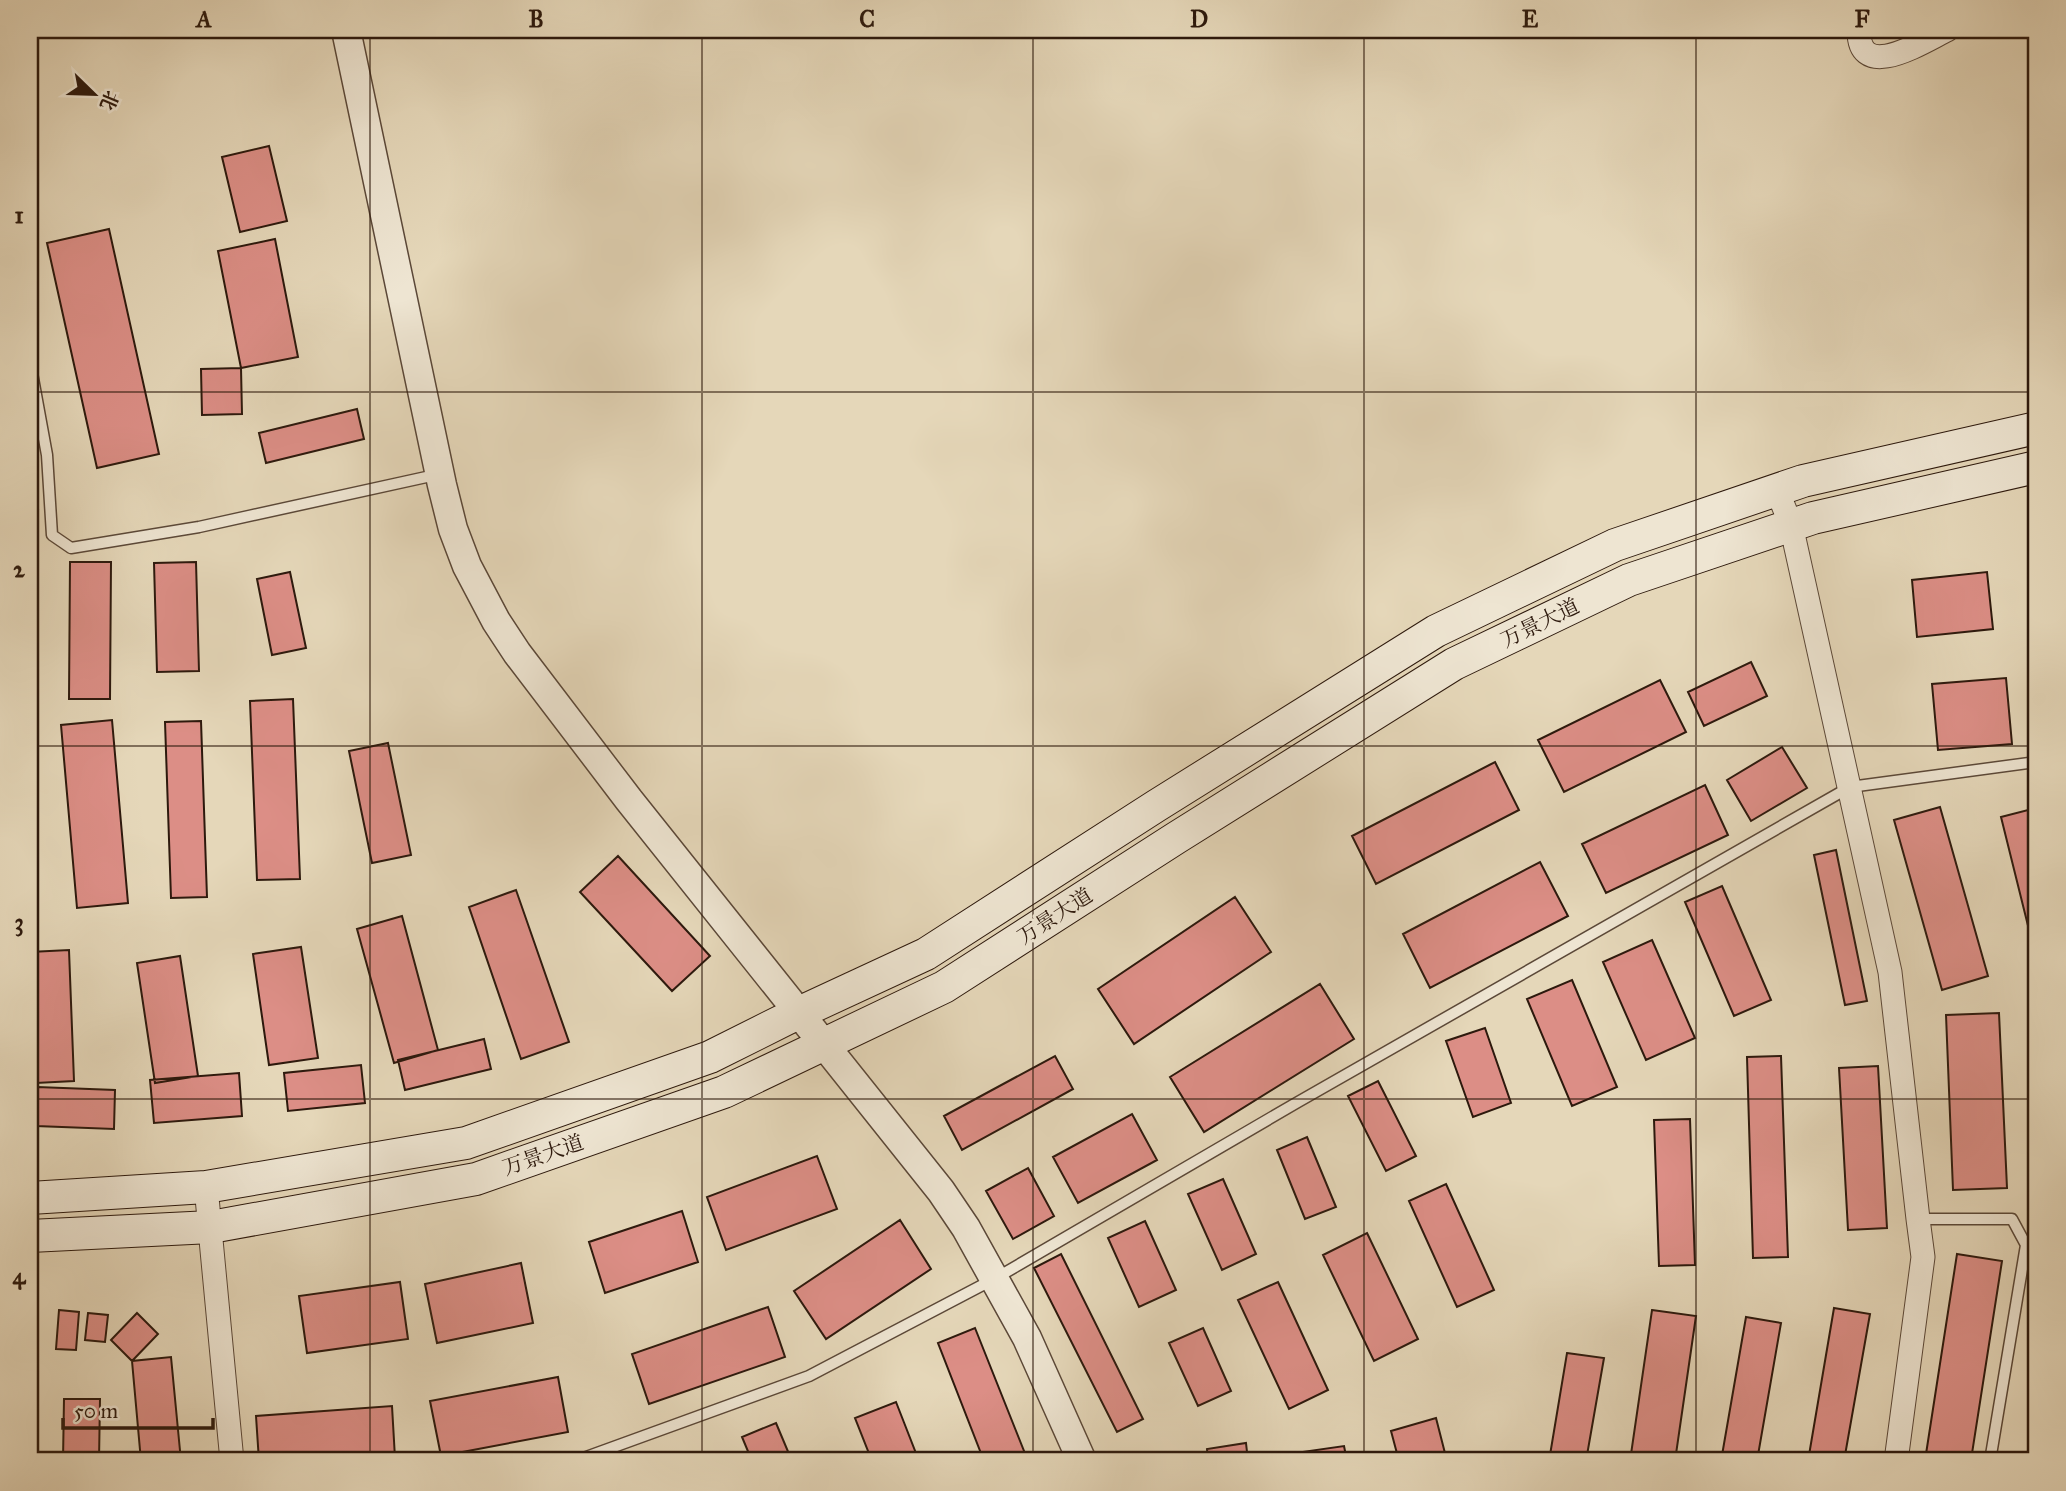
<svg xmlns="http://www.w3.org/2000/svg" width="2066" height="1491" font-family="'IM FELL Great Primer','Noto Serif SC',serif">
  <rect width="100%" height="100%" fill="#e5d7b9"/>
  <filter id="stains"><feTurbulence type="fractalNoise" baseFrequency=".00286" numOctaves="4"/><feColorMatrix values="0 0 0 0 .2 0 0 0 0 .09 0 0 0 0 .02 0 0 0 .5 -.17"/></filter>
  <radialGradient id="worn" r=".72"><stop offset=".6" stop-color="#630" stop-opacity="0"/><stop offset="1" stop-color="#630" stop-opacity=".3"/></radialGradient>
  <path fill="#dc8e86" stroke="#2d190d" stroke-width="2" d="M269,146L287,221L240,232L222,157Z
    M109,229L159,454L97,468L47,243Z
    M275,239L298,357L241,368L218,251Z
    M241,368L242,414L202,415L201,369Z
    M357,409L364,439L266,463L259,433Z
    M30,462L38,509L30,511Z
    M70,562H111L110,699H69Z
    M196,562L199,671L157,672L154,563Z
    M290,572L306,648L272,655L257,579Z
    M1987,572L1993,629L1917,637L1912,580Z
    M1751,662L1767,696L1704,726L1688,692Z
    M2006,678L2012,744L1938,750L1932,684Z
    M1660,680L1686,732L1564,792L1538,740Z
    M293,699L300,879L257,880L250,701Z
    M112,720L128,903L77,908L61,725Z
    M201,721L207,897L171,898L165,722Z
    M388,743L411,855L372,863L349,751Z
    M1782,747L1807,788L1751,821L1727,780Z
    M1495,762L1519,810L1376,884L1352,836Z
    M1705,785L1728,835L1606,893L1582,844Z
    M1940,807L1988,976L1942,990L1894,820Z
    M2036,808V958L2001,817Z
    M1836,850L1867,1001L1845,1005L1814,855Z
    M618,856L710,956L672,991L580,892Z
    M1540,862L1568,916L1430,988L1403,934Z
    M1722,886L1771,1000L1734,1016L1685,902Z
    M516,890L569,1042L521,1059L469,907Z
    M1235,897L1271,952L1134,1044L1098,989Z
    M402,916L438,1050L394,1063L357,929Z
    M1652,940L1695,1038L1646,1060L1603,962Z
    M301,947L318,1058L269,1065L253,954Z
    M69,950L74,1081L36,1083L30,952Z
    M180,956L198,1076L155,1083L137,963Z
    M1572,980L1617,1087L1572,1106L1527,999Z
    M1320,984L1354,1039L1204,1132L1170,1077Z
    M1999,1013L2007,1188L1953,1190L1946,1015Z
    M1485,1028L1511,1103L1473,1117L1446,1041Z
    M484,1039L491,1069L405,1090L398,1060Z
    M1055,1056L1073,1089L962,1150L944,1116Z
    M1781,1056L1788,1257L1753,1258L1747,1057Z
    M361,1065L365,1103L288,1111L284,1073Z
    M1878,1066L1887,1228L1848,1230L1839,1068Z
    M239,1073L242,1116L154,1123L150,1080Z
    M1378,1081L1416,1156L1386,1171L1348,1096Z
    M37,1087L115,1090L114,1129L36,1126Z
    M1132,1114L1157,1160L1078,1203L1053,1157Z
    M1690,1119L1695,1265L1659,1266L1654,1120Z
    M1307,1137L1336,1207L1305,1219L1277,1150Z
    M817,1156L837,1209L726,1250L707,1197Z
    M1028,1168L1054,1216L1013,1239L986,1191Z
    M1223,1179L1256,1254L1222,1270L1188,1194Z
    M1446,1184L1494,1290L1457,1307L1409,1201Z
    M682,1211L698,1262L605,1293L589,1242Z
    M900,1220L931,1269L826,1339L794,1291Z
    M1145,1221L1176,1290L1139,1307L1108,1238Z
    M1367,1233L1418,1339L1374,1361L1323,1255Z
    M1061,1254L1143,1419L1117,1432L1034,1268Z
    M1957,1254L2002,1261L1971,1460L1926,1454Z
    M521,1263L533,1323L437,1343L425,1284Z
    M400,1282L408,1339L307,1353L299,1296Z
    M1278,1282L1328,1390L1289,1409L1238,1300Z
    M768,1307L785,1357L649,1404L632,1354Z
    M1834,1308L1870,1314L1844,1461H1808Z
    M59,1310L79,1312L76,1350L56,1349Z
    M1652,1310L1696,1316L1675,1461H1630Z
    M88,1313L108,1315L105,1342L85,1340Z
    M137,1313L158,1334L132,1361L111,1340Z
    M1746,1317L1781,1323L1757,1461H1721Z
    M975,1328L1028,1461H984L938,1343Z
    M1203,1328L1231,1391L1198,1406L1169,1343Z
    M1567,1353L1604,1358L1586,1461H1549Z
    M171,1357L181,1461H141L132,1361Z
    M558,1377L568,1432L441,1456L430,1401Z
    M64,1399H100L99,1461H63Z
    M896,1402L919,1461H872L855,1418Z
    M392,1406L395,1458L342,1461H259L256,1416Z
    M1436,1418L1447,1461H1399L1391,1431Z
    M776,1423L792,1461H752L742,1437Z
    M1246,1443L1248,1461H1208L1207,1449Z
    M1344,1446L1347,1461H1303L1302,1452Z"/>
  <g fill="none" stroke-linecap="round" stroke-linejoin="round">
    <g stroke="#5b4838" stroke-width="13">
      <path id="service" d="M30,362L47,455L52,535L71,548L199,527L440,474
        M1918,1219H2012L2026,1245L1990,1461
        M575,1461L809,1376L996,1278L1298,1102L1850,787L2036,762"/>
    </g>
    <g stroke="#5b4838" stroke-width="25">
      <path id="minor" d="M1859,30C1858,84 1924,41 1947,30
        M1777,490L1791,525L1890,972L1918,1219L1923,1257L1896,1461
        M206,1187L232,1461"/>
    </g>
    <g stroke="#5b4838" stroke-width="31">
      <path id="tertiary" d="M346,30L442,485L453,529L467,566L496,621L517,653L629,800L941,1191L966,1228L1027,1338L1082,1461"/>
    </g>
    <g stroke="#2d190d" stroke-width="34">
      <path id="secondary" d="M30,1198L206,1187L466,1143L710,1057L788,1018L926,954L1156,806L1436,631L1615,545L1803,481L2036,428
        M30,1236L211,1227L476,1179L724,1092L944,987L1176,838L1454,664L1629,580L1813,518L2036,467"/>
    </g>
    <use href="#service" stroke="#eee5d2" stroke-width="10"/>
    <use href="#minor" stroke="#eee5d2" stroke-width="23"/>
    <use href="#tertiary" stroke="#eee5d2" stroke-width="28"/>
    <use href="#secondary" stroke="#eee5d2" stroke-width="32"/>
  </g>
  <path fill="none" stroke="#2d190d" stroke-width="2" stroke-opacity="0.55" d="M370,30V1461M702,30V1461M1033,30V1461M1364,30V1461M1696,30V1461M30,392H2036M30,746H2036M30,1099H2036"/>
  <g text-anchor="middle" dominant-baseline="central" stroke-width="6" stroke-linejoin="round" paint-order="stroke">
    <g font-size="21" fill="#2d190d" stroke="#eee5d2">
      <text transform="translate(1540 623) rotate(-26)">万景大道</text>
      <text transform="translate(1055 916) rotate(-33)">万景大道</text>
      <text transform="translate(543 1155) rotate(-19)">万景大道</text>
    </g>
  </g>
  <rect width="2066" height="1491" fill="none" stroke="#e5d7b9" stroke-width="77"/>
  <g transform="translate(94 94) rotate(113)" stroke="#eee5d2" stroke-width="5" paint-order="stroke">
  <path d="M0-5L12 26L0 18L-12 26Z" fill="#2d190d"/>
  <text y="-10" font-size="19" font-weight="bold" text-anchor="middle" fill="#2d190d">北</text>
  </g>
  <path d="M63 1418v10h150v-10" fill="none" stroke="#2d190d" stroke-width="3.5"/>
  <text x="74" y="1418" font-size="21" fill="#2d190d" stroke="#eee5d2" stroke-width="5" paint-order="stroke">50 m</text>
  <rect x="38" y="38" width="1990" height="1414" fill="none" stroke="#2d190d" stroke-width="2.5"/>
  <g font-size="23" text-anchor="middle" font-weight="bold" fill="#2d190d">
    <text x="204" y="27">A</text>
    <text x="536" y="27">B</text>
    <text x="867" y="27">C</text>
    <text x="1199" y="27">D</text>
    <text x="1530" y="27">E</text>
    <text x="1862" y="27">F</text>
    <text x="19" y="223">1</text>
    <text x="19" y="577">2</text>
    <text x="19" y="930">3</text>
    <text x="19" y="1284">4</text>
  </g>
  <rect width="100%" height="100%" filter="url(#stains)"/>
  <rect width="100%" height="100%" fill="url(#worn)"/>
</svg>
